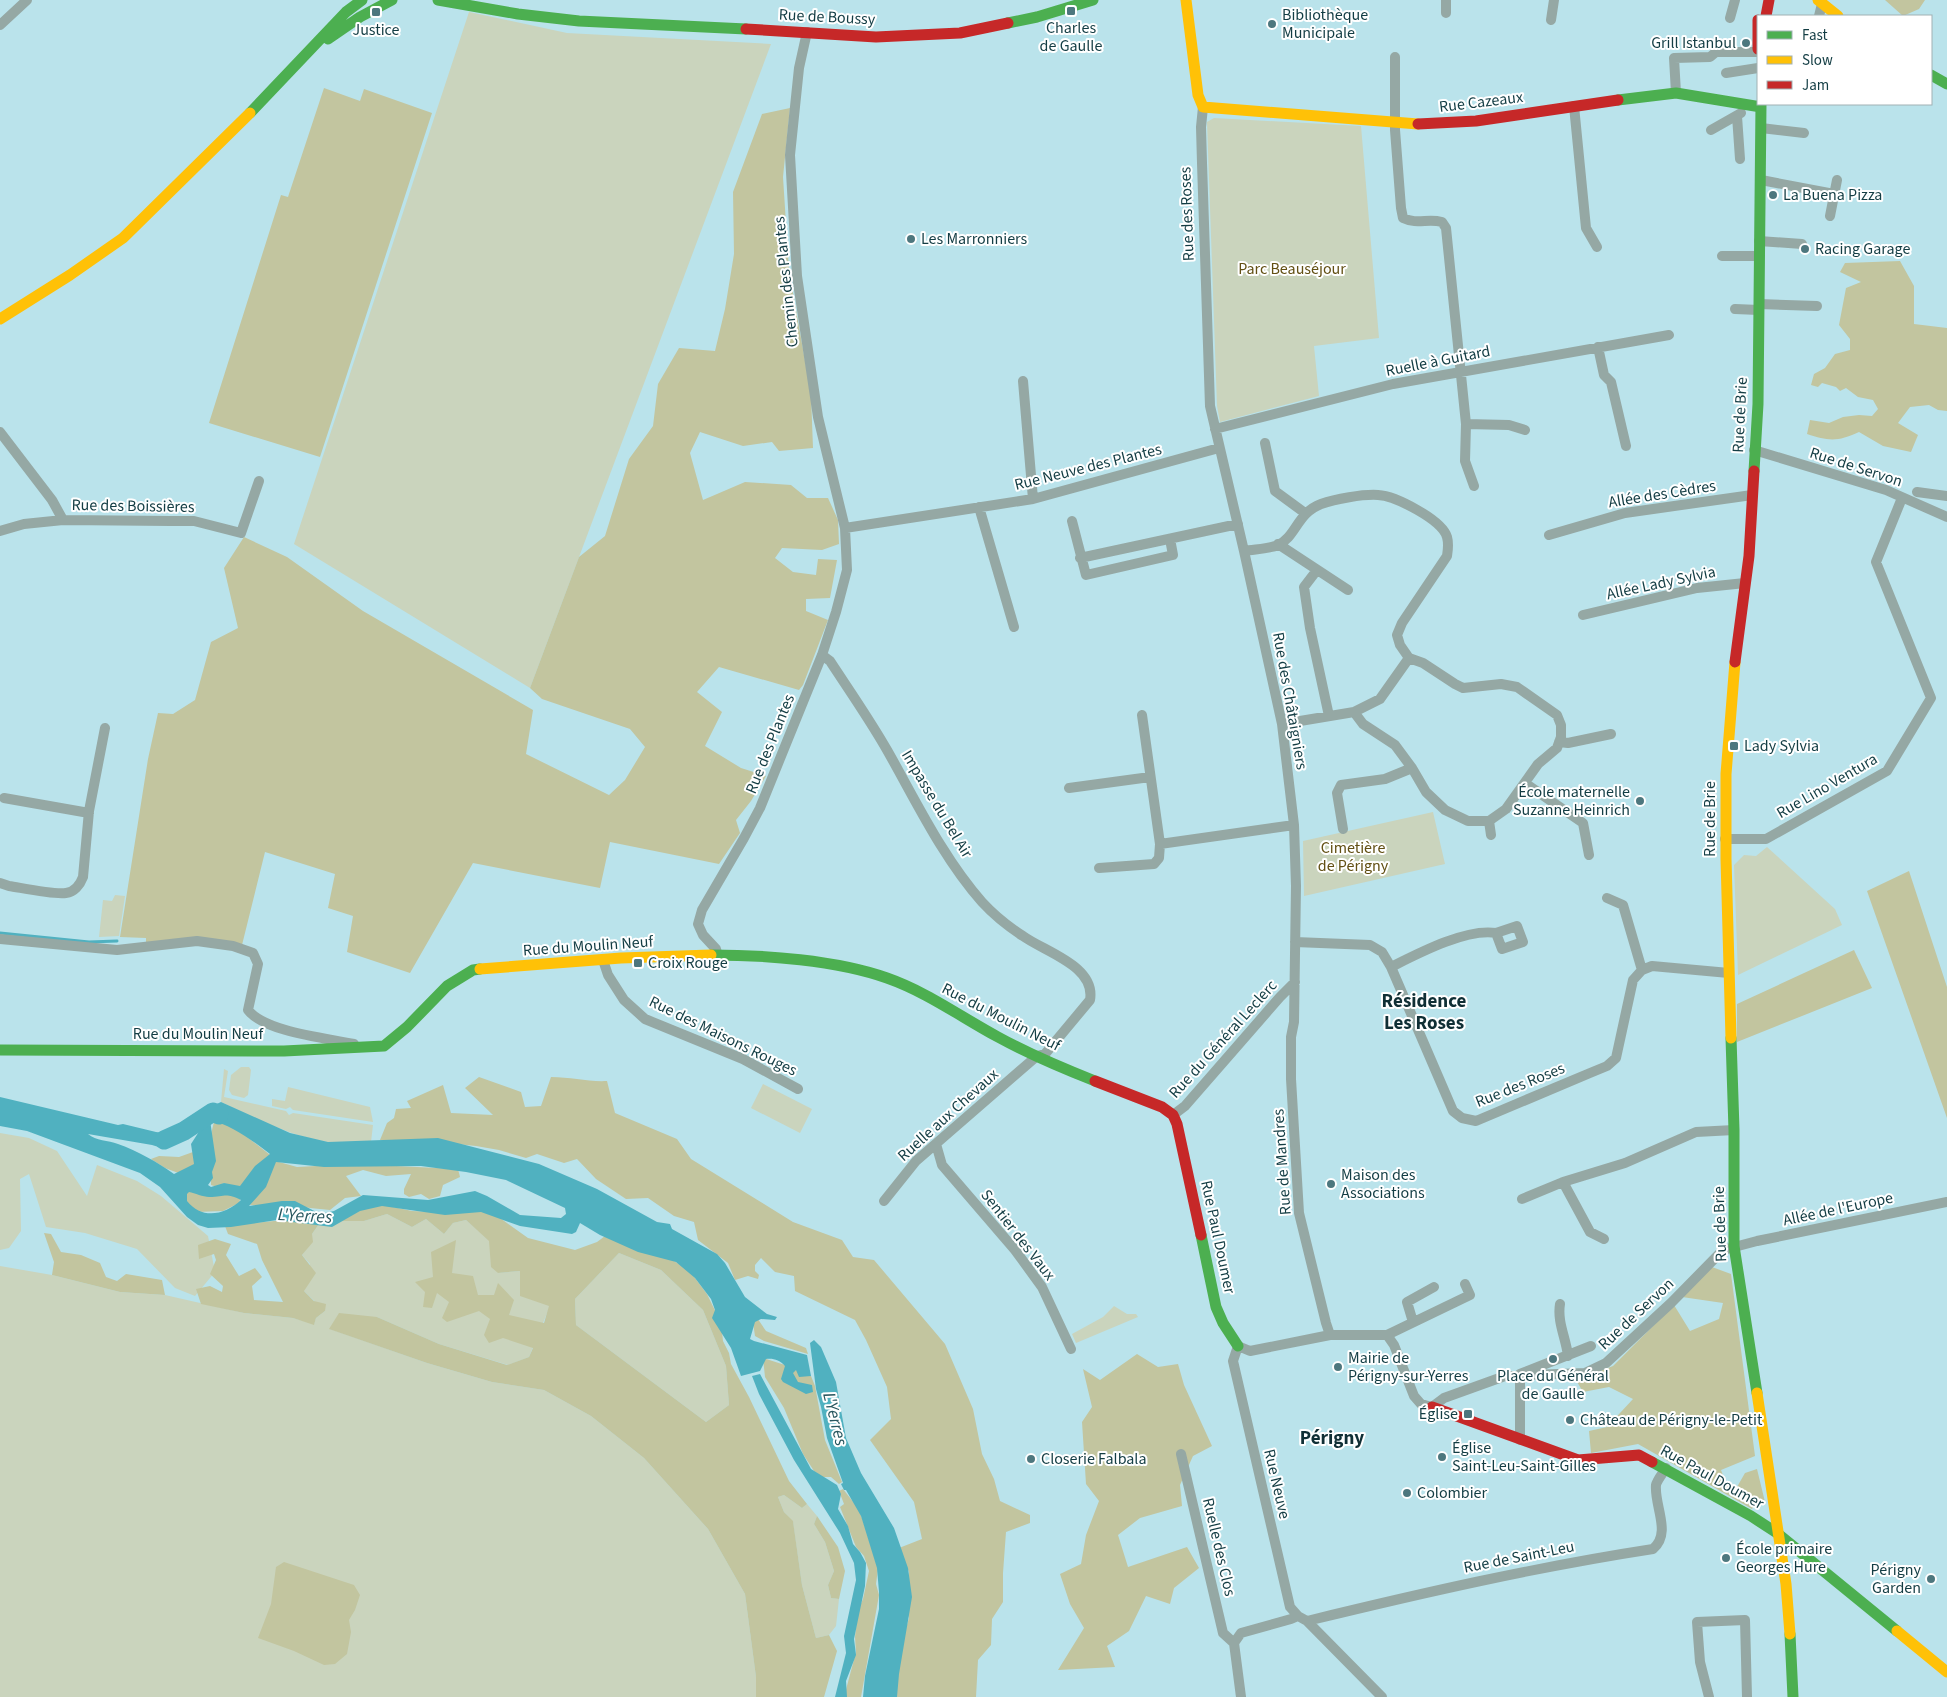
<svg xmlns="http://www.w3.org/2000/svg" width="1947" height="1697" font-family="'Source Sans 3',sans-serif">
  <rect width="100%" height="100%" fill="#bae3eb"/>
  <path fill="#cad4bd" d="M469,12L567,33L771,44L530,688L294,544Z
    M1214,118L1361,126L1379,338L1314,346L1319,396L1220,422L1217,406L1207,122Z
    M1433,812L1445,864L1304,896L1303,841Z
    M1767,847L1835,909L1842,925L1738,975L1734,865L1744,855L1756,856Z
    M115,895L125,896L119,936L99,937L103,900L112,901Z
    M241,1067H249L251,1070L248,1095L244,1098L232,1095L229,1090L231,1075Z
    M224,1069L228,1071L224,1097L286,1111L289,1115L293,1113L373,1125L371,1142C357,1142 341,1144 327,1142C289,1136 255,1118 221,1102Z
    M763,1084L812,1109L800,1133L751,1108Z
    M288,1087L370,1107L373,1122L293,1110L290,1107L286,1109L272,1106V1099L285,1101Z
    M0,1133L29,1138L57,1151L87,1196L97,1165L137,1181L161,1196L208,1236L215,1272L195,1296L175,1288L137,1249L85,1233L46,1227L29,1174L20,1179L21,1231L9,1248L0,1250Z
    M387,1214L412,1227L426,1219L444,1234L453,1223L466,1220L490,1241L498,1273L520,1271L550,1306L529,1357L508,1365L439,1344L377,1317L330,1329L427,1363L492,1382L544,1390L591,1416L644,1458L708,1529L745,1594L756,1677V1697H0V1266L52,1275L120,1292L165,1295L244,1313L293,1318L314,1324L316,1318L325,1311L304,1291L310,1264L302,1255L312,1242V1234L319,1224L335,1221H364Z
    M619,1253L661,1270L703,1310L726,1366L729,1405L706,1422L576,1325L575,1299Z
    M1114,1306L1127,1314H1136L1138,1317L1076,1343L1072,1334L1103,1317Z
    M784,1495L802,1508L807,1504L817,1516L814,1524L825,1542L834,1571L828,1585L831,1598L839,1599L836,1626L829,1635L816,1638L802,1585L793,1522L784,1512L778,1497Z"/>
  <path fill="#c2c59f" fill-rule="evenodd" d="M1885,0H1925L1919,9L1903,16Z
    M324,88L360,101L364,89L432,113L320,457L209,423L281,195L288,197Z
    M790,108L783,177L789,270L811,395L813,448L779,451L772,442L743,446L700,432L690,453L703,500L745,482L791,485L807,498H828L838,520L839,544L822,550L782,548L775,558L793,572L816,575L818,559L837,560L830,598L806,599V611L828,620L803,685L799,690L719,667L697,692L722,712L705,746L741,768L766,776L751,801L736,820L740,833L719,864L610,842L600,888L473,863L410,973L347,952L353,916L328,908L335,874L265,852L242,945L146,944V938L120,937L148,759L158,713L173,714L195,700L211,642L238,628L224,568L244,537L287,557L363,611L533,710L526,754L609,795L625,780L645,747L630,729L542,699L530,688L579,557L605,536L629,459L653,426L658,384L679,348L715,351L725,309L734,254L733,192L762,114Z
    M1900,261L1914,286V324L1947,328V411L1938,410L1929,405L1910,407L1898,423L1918,435L1911,452L1883,446L1859,432C1838,442 1828,441 1807,434L1810,420L1829,423L1843,417L1859,415L1872,416L1878,409L1873,400L1858,397L1846,388L1840,391L1836,387L1822,383L1818,387L1811,385L1814,374L1825,368L1835,354L1850,350V339L1839,325L1846,288L1861,282L1840,272L1845,263Z
    M1909,871L1947,987V1118L1867,891Z
    M1854,950L1872,988L1737,1042V1004Z
    M479,1077L521,1092L525,1107L541,1106L551,1077C571,1077 588,1082 607,1081L615,1113L677,1139L691,1159L793,1222L842,1240L853,1257L874,1260L945,1344L973,1409L982,1454L994,1479L1000,1501L1030,1515V1523L1006,1532L1003,1573V1602L992,1619L991,1645L978,1660L976,1697H895L899,1636L907,1625L909,1618L906,1607L909,1572L899,1548L922,1539L914,1502L870,1440L891,1419L887,1387L866,1340L855,1320L795,1291L794,1276L775,1272L761,1258L755,1265V1271L759,1275L758,1279L748,1276L735,1280L728,1263L698,1240L694,1222L674,1216L648,1198L626,1199L596,1179L577,1159L564,1163L537,1154L526,1158L499,1150L476,1146L418,1140H380L387,1123L394,1118L396,1109L411,1108L407,1101L443,1085L451,1113L493,1115L465,1088Z
    M215,1118L237,1129L279,1162L297,1167L355,1164L458,1169L460,1177L443,1185L440,1196L429,1199L421,1194L409,1197L404,1194V1189L411,1174L386,1176L363,1170L346,1176L361,1196L345,1198L330,1210L310,1208L278,1202L260,1207L247,1204L243,1189H233L224,1183L217,1187L211,1185L210,1138Z
    M193,1152L197,1180L165,1168L151,1159L159,1156L179,1157Z
    M189,1187L226,1192L231,1196H241L239,1203L223,1211L196,1212L175,1195Z
    M379,1204L412,1211L434,1212L472,1207L500,1218L528,1238L575,1250L597,1242L605,1236L674,1261L689,1270L707,1294L721,1323L723,1341L729,1353L731,1364L749,1397L789,1481L807,1504L802,1508L784,1495L778,1497L784,1512L793,1521L802,1585L816,1638L829,1635L837,1651L824,1697H756V1677L745,1594L708,1529L644,1458L591,1416L544,1390L492,1382L427,1363L329,1329L339,1313L377,1317L439,1344L507,1365L529,1357L533,1348L503,1338L489,1343L484,1335L490,1319L479,1311L447,1322L442,1318L449,1302L437,1293L432,1308L423,1307L425,1292L415,1282L433,1277L431,1252L456,1240L452,1273L473,1276L478,1295H494L498,1283L514,1300L509,1315L544,1323L549,1306L520,1296V1271L498,1273L491,1267L489,1241L466,1220L453,1223L444,1234L426,1219L412,1227L387,1214L364,1221H335L319,1224L312,1234L313,1242L302,1255L316,1273L304,1291L314,1301L326,1304L325,1311L316,1318L314,1325L293,1318L244,1313L201,1304L196,1289L210,1286L222,1292L223,1286L210,1274L216,1260L214,1254L199,1259L198,1245L215,1239L231,1244L226,1255L239,1276L255,1268L262,1277L252,1286L254,1300L283,1302L262,1260L257,1244L228,1234L225,1226L274,1221H311ZM619,1253L661,1270L703,1310L726,1366L729,1405L706,1422L576,1325L575,1299Z
    M44,1233L51,1234L61,1252L81,1255L100,1263L106,1277L117,1281L126,1274L162,1280L165,1295L120,1292L52,1275L54,1262Z
    M1712,1267L1731,1274L1755,1456L1721,1470L1726,1483L1737,1487L1745,1473L1757,1469L1765,1502L1758,1499L1752,1509L1638,1444L1591,1453L1589,1431L1607,1427L1633,1399L1609,1387L1583,1392L1576,1380L1613,1366L1674,1305L1690,1331L1719,1319L1723,1303L1682,1297Z
    M751,1309L766,1331L806,1348L808,1354L764,1341L755,1336Z
    M1137,1354L1158,1367L1178,1364L1184,1385L1212,1446L1193,1456L1180,1485L1182,1506L1140,1518L1118,1535L1128,1567L1187,1547L1199,1568L1174,1588L1170,1604L1146,1596L1129,1631L1107,1646L1115,1667L1058,1670L1084,1628L1070,1604L1060,1574L1081,1564L1086,1535L1099,1501L1086,1484L1082,1422L1092,1407L1083,1369L1100,1380Z
    M763,1358L785,1365L811,1376L815,1386L825,1440L842,1482L839,1484L831,1477H822L814,1471L803,1454L784,1408L765,1377Z
    M843,1489L858,1508L863,1521L878,1569L876,1584L879,1595L861,1697H844L856,1652L855,1637L858,1610L863,1599L869,1571L864,1556L856,1547L840,1507L844,1504L839,1491Z
    M817,1516L838,1547L845,1571L839,1599L831,1598L828,1585L834,1571L825,1542L814,1524Z
    M284,1562L354,1585L360,1595L355,1610L349,1620L351,1632L347,1654L335,1664L324,1665L294,1651L258,1638L271,1604L276,1567Z"/>
  <path fill="#50b1c0" fill-rule="evenodd" d="M0,1097L118,1125L123,1124L156,1132L170,1134L171,1132L185,1126L187,1130L165,1149L152,1145L88,1134C96,1141 108,1140 118,1144C138,1151 157,1162 174,1174L194,1164L191,1144L200,1130L196,1119L210,1107L221,1102L290,1133L328,1142L438,1138L539,1164L597,1189L657,1222L670,1224L672,1229L717,1254L725,1263L745,1297L767,1314L777,1317L775,1320L761,1319L755,1322L750,1339L754,1341L807,1355L811,1376L799,1377L796,1370L793,1373L798,1382L812,1385L813,1392L806,1394L783,1382L781,1379L785,1366C780,1360 773,1358 766,1359L760,1371L741,1376L731,1348L712,1318L715,1310L711,1299L695,1278L676,1262L638,1252L600,1235L580,1223L576,1232L572,1234L520,1226L481,1212L445,1215L382,1206L360,1211L332,1227L277,1220L231,1227L208,1228L198,1225L187,1217L160,1187L140,1173L27,1131L0,1126ZM210,1120C231,1125 252,1140 270,1154L255,1166L240,1186L224,1183L211,1187L208,1185L213,1178L212,1172L216,1161ZM276,1162L324,1167L421,1166L466,1172L506,1180L565,1208L566,1214L561,1218L520,1215L487,1196L475,1191L428,1200L363,1195L334,1211L320,1214L295,1201H282L249,1206L266,1187ZM189,1192C195,1193 203,1197 209,1197C225,1197 225,1192 241,1200C225,1215 202,1220 187,1201V1194Z
    M814,1340L821,1347L836,1382L846,1438L861,1473L894,1528L908,1568L912,1597L899,1674L897,1697H863L865,1676L879,1609V1592L877,1568L861,1516L846,1490H844L841,1484L843,1483L827,1438L821,1407L816,1389L810,1343Z
    M760,1374L811,1469L837,1485L841,1494L838,1509L848,1526L853,1544L860,1552L866,1563L865,1586L854,1639L856,1655L846,1681L847,1697H835L846,1653L844,1636L856,1580L854,1563L840,1533L794,1460L759,1394L752,1376Z"/>
  <g fill="none" stroke-linecap="round" stroke-linejoin="round">
    <path stroke="#50b1c0" stroke-width="3" d="M0,933L89,942L117,941"/>
    <path stroke="#50b1c0" stroke-width="19" d="M164,1140L184,1131L213,1112L219,1115"/>
    <path stroke="#95a8a4" stroke-width="10" d="M1446,0V13
      M1819,16L1822,4
      M1730,18L1735,0
      M1551,20L1554,0
      M0,25L27,0
      M1395,57V130L1401,208L1403,218C1418,225 1427,218 1442,222L1446,228L1466,424L1465,461L1474,486
      M1726,73L1758,68
      M1676,93L1674,58L1710,57L1716,52H1758
      M1574,106L1586,228L1597,247
      M1203,107L1201,127L1202,163L1210,406L1244,551L1282,724L1294,825L1296,886L1294,1022L1291,1037V1079L1299,1213L1326,1323L1330,1335
      M1737,116L1740,159
      M1761,128L1804,133
      M1711,130L1741,113
      M1761,180L1834,194
      M1830,216L1837,180
      M1759,241L1802,244
      M1722,256H1759
      M1759,304L1817,306
      M1735,309L1759,310
      M1598,347L1604,375L1611,382L1626,446
      M1023,381L1033,499
      M1466,424L1509,425L1525,430
      M1215,429L1393,384L1669,335
      M0,432L52,500L63,520
      M1265,443L1275,491L1305,513
      M1754,450L1886,490L1947,517
      M1917,492L1947,496
      M979,507L1014,627
      M1072,521L1086,575L1173,555L1170,539
      M845,528L1033,499L1219,448
      M0,531L24,524L63,520L171,521H194L241,533L259,481
      M1549,535L1625,513L1752,495
      M1278,544L1348,590
      M1244,551C1255,549 1268,549 1278,545C1296,537 1297,513 1321,504C1335,499 1363,494 1378,495C1396,496 1442,520 1447,537C1449,544 1448,549 1447,556L1402,623L1397,635L1400,645L1409,658
      M1080,558L1238,524
      M1317,570L1304,587L1310,628L1329,716
      M1583,615L1697,588L1745,583
      M822,655L830,661C849,690 870,720 887,750C916,801 943,858 982,902C993,914 1009,927 1023,936C1045,952 1096,966 1090,1000L1045,1054L1037,1056L916,1161L884,1201
      M1354,712L1363,724L1395,745L1412,768L1426,792L1445,810L1468,821H1489L1506,809L1538,764L1557,748L1561,737V725L1557,715L1517,687L1501,684L1463,688L1455,684L1423,663L1409,658
      M1142,715L1160,844L1294,825
      M1282,724L1354,712L1380,699L1409,658
      M1559,742L1568,743L1611,734
      M1525,783L1583,823L1589,855
      M1069,788L1150,777
      M4,798L89,813
      M1489,821L1491,835
      M1343,829L1337,793L1341,785L1385,779L1412,768
      M1725,839H1766L1887,771L1931,698L1876,562L1902,498
      M1099,868L1154,864L1159,858L1160,844
      M0,883L9,886C22,888 54,895 66,893C74,892 80,885 83,877L89,811L105,728
      M1607,898L1623,905L1642,970
      M0,939L117,950L197,941L233,946L253,953L258,964L248,1010C265,1032 326,1038 354,1044
      M1295,942L1370,945L1382,952L1391,967L1453,1111L1462,1118L1476,1121L1590,1073L1607,1066L1616,1058L1633,980L1642,970L1652,966L1729,973
      M718,956L716,949L703,935L698,924L702,910L744,838L760,808L822,655L836,612L847,570L845,528L818,417L797,276L790,155L799,68L807,32
      M603,960L608,975L624,1000L645,1019L743,1059L798,1089
      M1391,967C1417,954 1466,928 1496,933L1502,949L1523,942L1517,926L1496,933
      M1173,1115L1185,1106L1280,997L1295,982
      M936,1144L942,1165L1015,1250L1042,1287L1071,1349
      M1563,1182L1590,1232L1604,1239
      M1522,1199L1563,1182L1625,1163L1696,1132L1734,1130
      M1560,1304C1557,1322 1566,1338 1568,1356
      M1413,1322L1407,1302L1434,1287
      M1387,1335L1470,1295L1465,1284
      M1520,1440V1374L1591,1346
      M1181,1454L1223,1633L1234,1643
      M1307,1621C1422,1593 1536,1567 1653,1549C1672,1533 1654,1506 1656,1485C1657,1480 1663,1473 1666,1468
      M1241,1697L1234,1643L1241,1633L1291,1619L1298,1616
      M1382,1697L1307,1621L1298,1616L1290,1607L1233,1361L1238,1346L1250,1351L1330,1335H1387L1394,1345L1414,1396L1421,1404L1432,1407L1444,1398L1505,1376L1585,1373L1606,1363L1671,1303L1723,1250L1757,1241L1947,1202
      M1709,1697L1700,1662L1697,1622L1745,1620L1747,1697"/>
    <path stroke="#4caf50" stroke-width="11" d="M438,0L518,14L579,21L746,29
      M1008,23L1037,17L1093,0
      M328,39L360,17L392,0
      M1931,75L1947,84
      M1618,100L1676,93L1761,107
      M250,113L346,12L362,0
      M1754,471L1758,404L1761,104
      M711,955C765,955 836,960 887,978C927,992 961,1017 998,1037C1029,1054 1062,1068 1095,1081
      M1731,1038L1734,1130V1246L1757,1393
      M0,1050L284,1051L384,1046L407,1027L447,986L473,970L480,969
      M1201,1235L1216,1307L1223,1323L1238,1346
      M1652,1462L1751,1516L1777,1533L1897,1631
      M1790,1634L1793,1697"/>
    <path stroke="#ffc107" stroke-width="11" d="M1186,0L1198,95L1203,107L1418,124
      M1818,0L1838,16
      M0,319L70,275L123,238L250,113
      M480,969L621,958L711,955
      M1731,1038L1726,859V774L1735,662
      M1757,1393L1786,1584L1790,1634
      M1897,1631L1947,1672"/>
    <path stroke="#c62828" stroke-width="11" d="M1766,16L1769,0
      M1758,20V49
      M746,29L876,37L960,33L1008,23
      M1418,124L1476,121L1618,100
      M1735,662L1749,556L1754,471
      M1095,1081L1162,1107L1173,1115L1177,1124L1201,1235
      M1432,1407L1578,1460L1639,1455L1652,1462"/>
  </g>
  <g fill="#4d777e" stroke="#fff" stroke-width="2">
    <rect x="1066" y="6" width="10" height="10" rx="2.5"/>
    <rect x="371" y="7" width="10" height="10" rx="2.5"/>
    <circle cx="1272" cy="24" r="5"/>
    <circle cx="1746" cy="43" r="5"/>
    <circle cx="1773" cy="195" r="5"/>
    <circle cx="911" cy="239" r="5"/>
    <circle cx="1805" cy="249" r="5"/>
    <rect x="1729" y="741" width="10" height="10" rx="2.5"/>
    <circle cx="1640" cy="801" r="5"/>
    <rect x="633" y="958" width="10" height="10" rx="2.5"/>
    <circle cx="1331" cy="1184" r="5"/>
    <circle cx="1553" cy="1359" r="5"/>
    <circle cx="1338" cy="1367" r="5"/>
    <rect x="1463" y="1409" width="10" height="10" rx="2.5"/>
    <circle cx="1570" cy="1420" r="5"/>
    <circle cx="1442" cy="1457" r="5"/>
    <circle cx="1031" cy="1459" r="5"/>
    <circle cx="1407" cy="1493" r="5"/>
    <circle cx="1726" cy="1558" r="5"/>
    <circle cx="1931" cy="1579" r="5"/>
  </g>
  <g text-anchor="middle" dominant-baseline="central" stroke-width="4" stroke-linejoin="round" paint-order="stroke">
    <g font-size="16" fill="#133d44" stroke="#fff" text-anchor="start">
      <text x="1282" y="15">Bibliothèque<tspan x="1282" dy="18">Municipale</tspan></text>
      <text x="1071" y="28" text-anchor="middle">Charles<tspan x="1071" dy="18">de Gaulle</tspan></text>
      <text x="376" y="30" text-anchor="middle">Justice</text>
      <text x="1736" y="43" text-anchor="end">Grill Istanbul</text>
      <text x="1783" y="195">La Buena Pizza</text>
      <text x="921" y="239">Les Marronniers</text>
      <text x="1815" y="249">Racing Garage</text>
      <text x="1744" y="746">Lady Sylvia</text>
      <text x="1630" y="792" text-anchor="end">École maternelle<tspan x="1630" dy="18">Suzanne Heinrich</tspan></text>
      <text x="648" y="963">Croix Rouge</text>
      <text x="1341" y="1175">Maison des<tspan x="1341" dy="18">Associations</tspan></text>
      <text x="1348" y="1358">Mairie de<tspan x="1348" dy="18">Périgny-sur-Yerres</tspan></text>
      <text x="1553" y="1376" text-anchor="middle">Place du Général<tspan x="1553" dy="18">de Gaulle</tspan></text>
      <text x="1458" y="1414" text-anchor="end">Église</text>
      <text x="1580" y="1420">Château de Périgny-le-Petit</text>
      <text x="1452" y="1448">Église<tspan x="1452" dy="18">Saint-Leu-Saint-Gilles</tspan></text>
      <text x="1041" y="1459">Closerie Falbala</text>
      <text x="1417" y="1493">Colombier</text>
      <text x="1736" y="1549">École primaire<tspan x="1736" dy="18">Georges Hure</tspan></text>
      <text x="1921" y="1570" text-anchor="end">Périgny<tspan x="1921" dy="18">Garden</tspan></text>
    </g>
    <g font-size="16" fill="#133d44" stroke="#fff">
      <text transform="translate(827 17) rotate(3)">Rue de Boussy</text>
      <text transform="translate(1481 102) rotate(-7)">Rue Cazeaux</text>
      <text transform="translate(1187 214) rotate(-92)">Rue des Roses</text>
      <text transform="translate(786 282) rotate(-96)">Chemin des Plantes</text>
      <text transform="translate(1438 361) rotate(-11)">Ruelle à Guitard</text>
      <text transform="translate(1740 415) rotate(-87)">Rue de Brie</text>
      <text transform="translate(1088 467) rotate(-14)">Rue Neuve des Plantes</text>
      <text transform="translate(1856 467) rotate(18)">Rue de Servon</text>
      <text transform="translate(1662 494) rotate(-9)">Allée des Cèdres</text>
      <text transform="translate(133 506) rotate(1)">Rue des Boissières</text>
      <text transform="translate(1661 583) rotate(-12)">Allée Lady Sylvia</text>
      <text transform="translate(1290 701) rotate(80)">Rue des Châtaigniers</text>
      <text transform="translate(770 744) rotate(-68)">Rue des Plantes</text>
      <text transform="translate(1827 786) rotate(-30)">Rue Lino Ventura</text>
      <text transform="translate(937 804) rotate(59)">Impasse du Bel Air</text>
      <text transform="translate(1710 819) rotate(-90)">Rue de Brie</text>
      <text transform="translate(588 946) rotate(-4)">Rue du Moulin Neuf</text>
      <text transform="translate(1001 1017) rotate(27)">Rue du Moulin Neuf</text>
      <text x="198" y="1034">Rue du Moulin Neuf</text>
      <text transform="translate(723 1036) rotate(26)">Rue des Maisons Rouges</text>
      <text transform="translate(1223 1039) rotate(-48)">Rue du Général Leclerc</text>
      <text transform="translate(1520 1085) rotate(-22)">Rue des Roses</text>
      <text transform="translate(948 1115) rotate(-42)">Ruelle aux Chevaux</text>
      <text transform="translate(1282 1162) rotate(-94)">Rue de Mandres</text>
      <text transform="translate(1838 1209) rotate(-12)">Allée de l'Europe</text>
      <text transform="translate(1720 1224) rotate(-92)">Rue de Brie</text>
      <text transform="translate(1018 1235) rotate(52)">Sentier des Vaux</text>
      <text transform="translate(1218 1237) rotate(78)">Rue Paul Doumer</text>
      <text transform="translate(1636 1314) rotate(-43)">Rue de Servon</text>
      <text transform="translate(1712 1477) rotate(29)">Rue Paul Doumer</text>
      <text transform="translate(1277 1484) rotate(77)">Rue Neuve</text>
      <text transform="translate(1219 1547) rotate(77)">Ruelle des Clos</text>
      <text transform="translate(1519 1557) rotate(-11)">Rue de Saint-Leu</text>
    </g>
    <g font-size="16" fill="#624f13" stroke="#fff">
      <text x="1292" y="269">Parc Beauséjour</text>
      <text x="1353" y="848">Cimetière<tspan x="1353" dy="18">de Périgny</tspan></text>
    </g>
    <g font-size="18" font-style="italic" fill="#27565e" stroke="#fff">
      <text transform="translate(305 1216) rotate(3)">L'Yerres</text>
      <text transform="translate(835 1419) rotate(76)">L'Yerres</text>
    </g>
    <g font-size="19" font-weight="bold" fill="#102f35" stroke="#fff">
      <text x="1424" y="1001">Résidence<tspan x="1424" dy="22">Les Roses</tspan></text>
      <text x="1332" y="1438">Périgny</text>
    </g>
  </g>
  <rect x="1757" y="15" width="175" height="90" fill="#ffffff" stroke="#a1b1b4"/>
  <rect x="1767" y="31" width="25" height="8" fill="#4caf50" stroke="#a1b1b4"/>
  <text x="1802" y="40" font-size="15" fill="#133d44">Fast</text>
  <rect x="1767" y="56" width="25" height="8" fill="#ffc107" stroke="#a1b1b4"/>
  <text x="1802" y="65" font-size="15" fill="#133d44">Slow</text>
  <rect x="1767" y="81" width="25" height="8" fill="#c62828" stroke="#a1b1b4"/>
  <text x="1802" y="90" font-size="15" fill="#133d44">Jam</text>
</svg>
